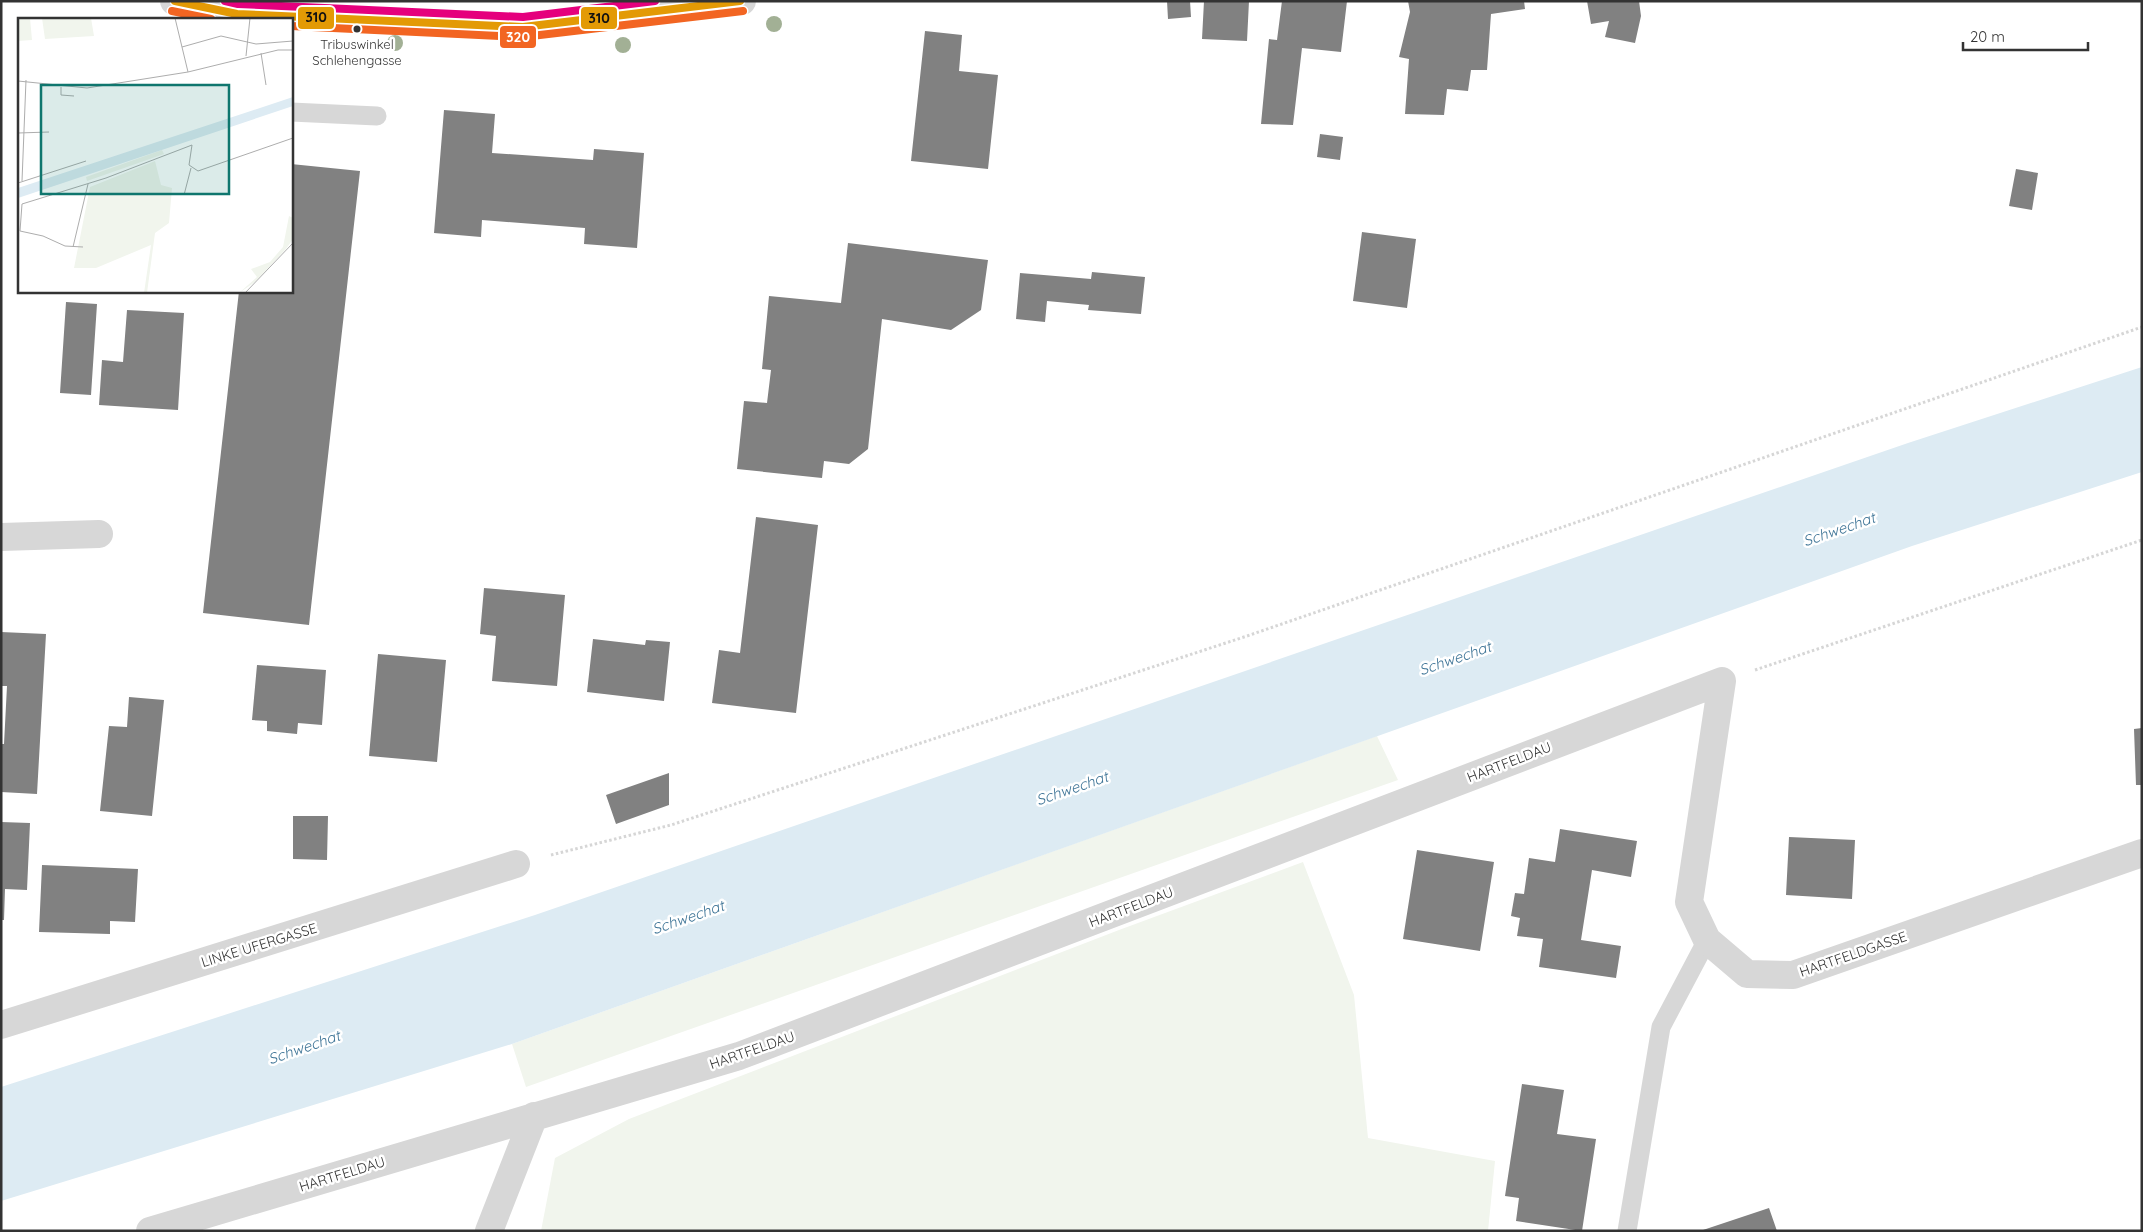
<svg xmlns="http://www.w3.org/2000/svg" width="2143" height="1232" font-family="Quicksand,sans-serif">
  <rect width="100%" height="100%" fill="#fff"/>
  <path fill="#f1f5ed" d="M1377,736L1398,780L526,1087L512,1044Z
    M1303,862L1354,995L1368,1138L1495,1161L1488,1231H541L555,1158L629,1119L1119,930Z"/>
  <path fill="#ddebf3" d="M2142,367V472L1912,546L512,1044L1,1201V1087L535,915L1908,443Z"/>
  <path fill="#818181" d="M1167,1H1190L1191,17L1168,19Z
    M1204,1H1249L1247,41L1202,39Z
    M1282,1H1347L1341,52L1302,48L1293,125L1261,124L1269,39L1277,40Z
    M1408,1H1524L1525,9L1491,14L1487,70H1471L1468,91L1447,89L1444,115L1405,114L1409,59L1399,57L1410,12Z
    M1587,1H1639L1641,16L1635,43L1605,37L1609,21L1591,24Z
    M925,31L962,35L959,71L998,75L988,169L911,161Z
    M444,110L495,114L492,153L593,160L594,149L644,153L637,248L584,244L585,228L482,220L481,237L434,233Z
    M1320,134L1343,137L1340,160L1317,157Z
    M291,164L360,171L309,625L203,613L239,291H291Z
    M2016,169L2038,173L2032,210L2009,206Z
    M1362,232L1416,239L1407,308L1353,301Z
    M848,243L988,260L981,310L951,330L882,319L868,449L849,464L824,461L822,478L737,469L744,401L767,403L771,370L762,369L769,296L841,303Z
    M1092,272L1145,277L1141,314L1088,310L1089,305L1047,301L1045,322L1016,319L1020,273L1091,279Z
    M66,302L97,304L91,395L60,393Z
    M127,310L184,313L178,410L99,405L102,360L123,362Z
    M756,517L818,525L796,713L712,703L719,650L740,653Z
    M484,588L565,595L557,686L492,681L496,636L480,634Z
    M1,632L46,634L37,794L1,792V744H4L7,686H1Z
    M593,639L645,645L646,640L670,642L664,701L587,692Z
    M378,654L446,660L437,762L369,756Z
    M257,665L326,670L322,725L298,723L297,734L267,731V721L252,720Z
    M129,697L164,700L152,816L100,811L109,726L127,727Z
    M2142,728V785H2136L2134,729Z
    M669,773V805L616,824L606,795Z
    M293,816H328L327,860L293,859Z
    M1,822L30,823L27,890L5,889L4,920H1Z
    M1560,829L1637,841L1631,877L1592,870L1581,940L1621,946L1616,978L1539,967L1543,939L1517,936L1520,918L1511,916L1515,893L1524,894L1529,858L1555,862Z
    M1789,837L1855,840L1852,899L1786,895Z
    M1417,850L1494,862L1480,951L1403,939Z
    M42,865L138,869L135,922L110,921V934L39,932Z
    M1522,1084L1564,1090L1557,1134L1596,1139L1582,1231L1516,1221L1519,1198L1505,1196Z
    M1769,1208L1777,1231H1703V1230Z"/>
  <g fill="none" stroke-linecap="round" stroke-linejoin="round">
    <path stroke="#d6d6d6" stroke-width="3" stroke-dasharray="2.5 2.5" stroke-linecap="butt" d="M1755,670L2142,540
      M551,855L671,825L1247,636L2142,327"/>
    <path stroke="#d7d7d7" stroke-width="19" d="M291,112L377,116
      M1627,1231L1661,1027L1707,940"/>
    <path stroke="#d7d7d7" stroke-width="28" d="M1,537L99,534
      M1,1025L516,864
      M150,1231L739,1056L1722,681L1689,902L1707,940L1747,974L1793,975L2142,853
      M489,1231L534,1116"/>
    <path stroke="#d7d7d7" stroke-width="28" d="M174,1L237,14L523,27L742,1"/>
    <g stroke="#fff" stroke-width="11">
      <path id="bus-1" d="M175,1L237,14L523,27L740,1"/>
    </g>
    <g stroke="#fff" stroke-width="11">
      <path id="bus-2" d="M172,11L211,19
        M291,26L523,37L743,11"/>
    </g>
    <g stroke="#fff" stroke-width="11">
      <path id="bus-3" d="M225,1L238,4L523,17L655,1"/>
    </g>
    <use href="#bus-1" stroke="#e39a05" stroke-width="8"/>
    <use href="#bus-2" stroke="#f26522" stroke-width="8"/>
    <use href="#bus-3" stroke="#e5007d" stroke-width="8"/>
  </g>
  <g fill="#a2b095">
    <circle cx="774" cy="24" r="8"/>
    <circle cx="395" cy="43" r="8"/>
    <circle cx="623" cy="45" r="8"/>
  </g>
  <circle fill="#333" stroke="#fff" stroke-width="2" cx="357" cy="29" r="4.5"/>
  <g text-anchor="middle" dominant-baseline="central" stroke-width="5" stroke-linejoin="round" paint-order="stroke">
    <g font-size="13" fill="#333" stroke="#fff">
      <text x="357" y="44">Tribuswinkel<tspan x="357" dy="16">Schlehengasse</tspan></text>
    </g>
    <g font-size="14" fill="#333" stroke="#fff">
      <text transform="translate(1509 762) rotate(-21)">HARTFELDAU</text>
      <text transform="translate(1131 907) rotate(-21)">HARTFELDAU</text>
      <text transform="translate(259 945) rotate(-17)">LINKE UFERGASSE</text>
      <text transform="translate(1853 954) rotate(-19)">HARTFELDGASSE</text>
      <text transform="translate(752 1050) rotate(-19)">HARTFELDAU</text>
      <text transform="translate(342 1174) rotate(-17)">HARTFELDAU</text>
    </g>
    <g font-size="15" font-style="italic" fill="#3f7597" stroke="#fff">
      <text transform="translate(1839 529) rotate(-19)">Schwechat</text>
      <text transform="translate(1455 658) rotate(-19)">Schwechat</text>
      <text transform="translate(1072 788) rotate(-19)">Schwechat</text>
      <text transform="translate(688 917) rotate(-19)">Schwechat</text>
      <text transform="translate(304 1047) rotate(-19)">Schwechat</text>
    </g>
  </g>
  <g transform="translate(18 18)">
    <rect width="275" height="275" fill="#fff"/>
    <path d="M0,0H12L14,22L0,23ZM24,0H73L76,18L27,21ZM144,132L146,136L69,163L68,159ZM137,143L143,167L154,170L151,205L137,215L129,275H126L133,227L78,250H56L72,169ZM271,198L275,200V221L268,231L237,264L221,275L239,259L233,251L252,244L265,229Z" fill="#f1f5ed"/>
    <path d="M275,79V88L0,180V170Z" fill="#ddebf3"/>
    <path fill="none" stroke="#adadad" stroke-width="1" d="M157,0L170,54M164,29L203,18L238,26L275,23M243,35L248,67M228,38L232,0M0,63L69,70L170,54L260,32H275M43,69V77L56,78M0,115L31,114M4,163L8,62M0,165L68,143M166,177L173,150M55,229L70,166M65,229L47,228L25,218L2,213L4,186L88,160L174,127L171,147L180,153L275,120M227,275L275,225"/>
    <path fill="#0f766e" fill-opacity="0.15" stroke="#0f766e" stroke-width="2.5" d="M23,67H211V176H23Z"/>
    <rect width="275" height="275" fill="none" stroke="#333" stroke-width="2.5"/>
  </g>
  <g stroke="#fff" stroke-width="2">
    <rect x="297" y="6" width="38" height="24" rx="5" fill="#e39a05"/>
    <rect x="580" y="6" width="38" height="24" rx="5" fill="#e39a05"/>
    <rect x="499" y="25" width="38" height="24" rx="5" fill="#f26522"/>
  </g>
  <g font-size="14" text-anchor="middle" font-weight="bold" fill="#fff">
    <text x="518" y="42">320</text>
  </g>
  <g font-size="14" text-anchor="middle" font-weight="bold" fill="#111">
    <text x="316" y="22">310</text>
    <text x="599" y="23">310</text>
  </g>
  <rect width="2143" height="1232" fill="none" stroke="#333333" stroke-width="5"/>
  <path d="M1963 42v8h125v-8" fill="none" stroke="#333333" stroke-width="2.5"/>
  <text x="1970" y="42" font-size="15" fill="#333333" stroke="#ffffff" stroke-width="4" paint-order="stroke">20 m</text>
</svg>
